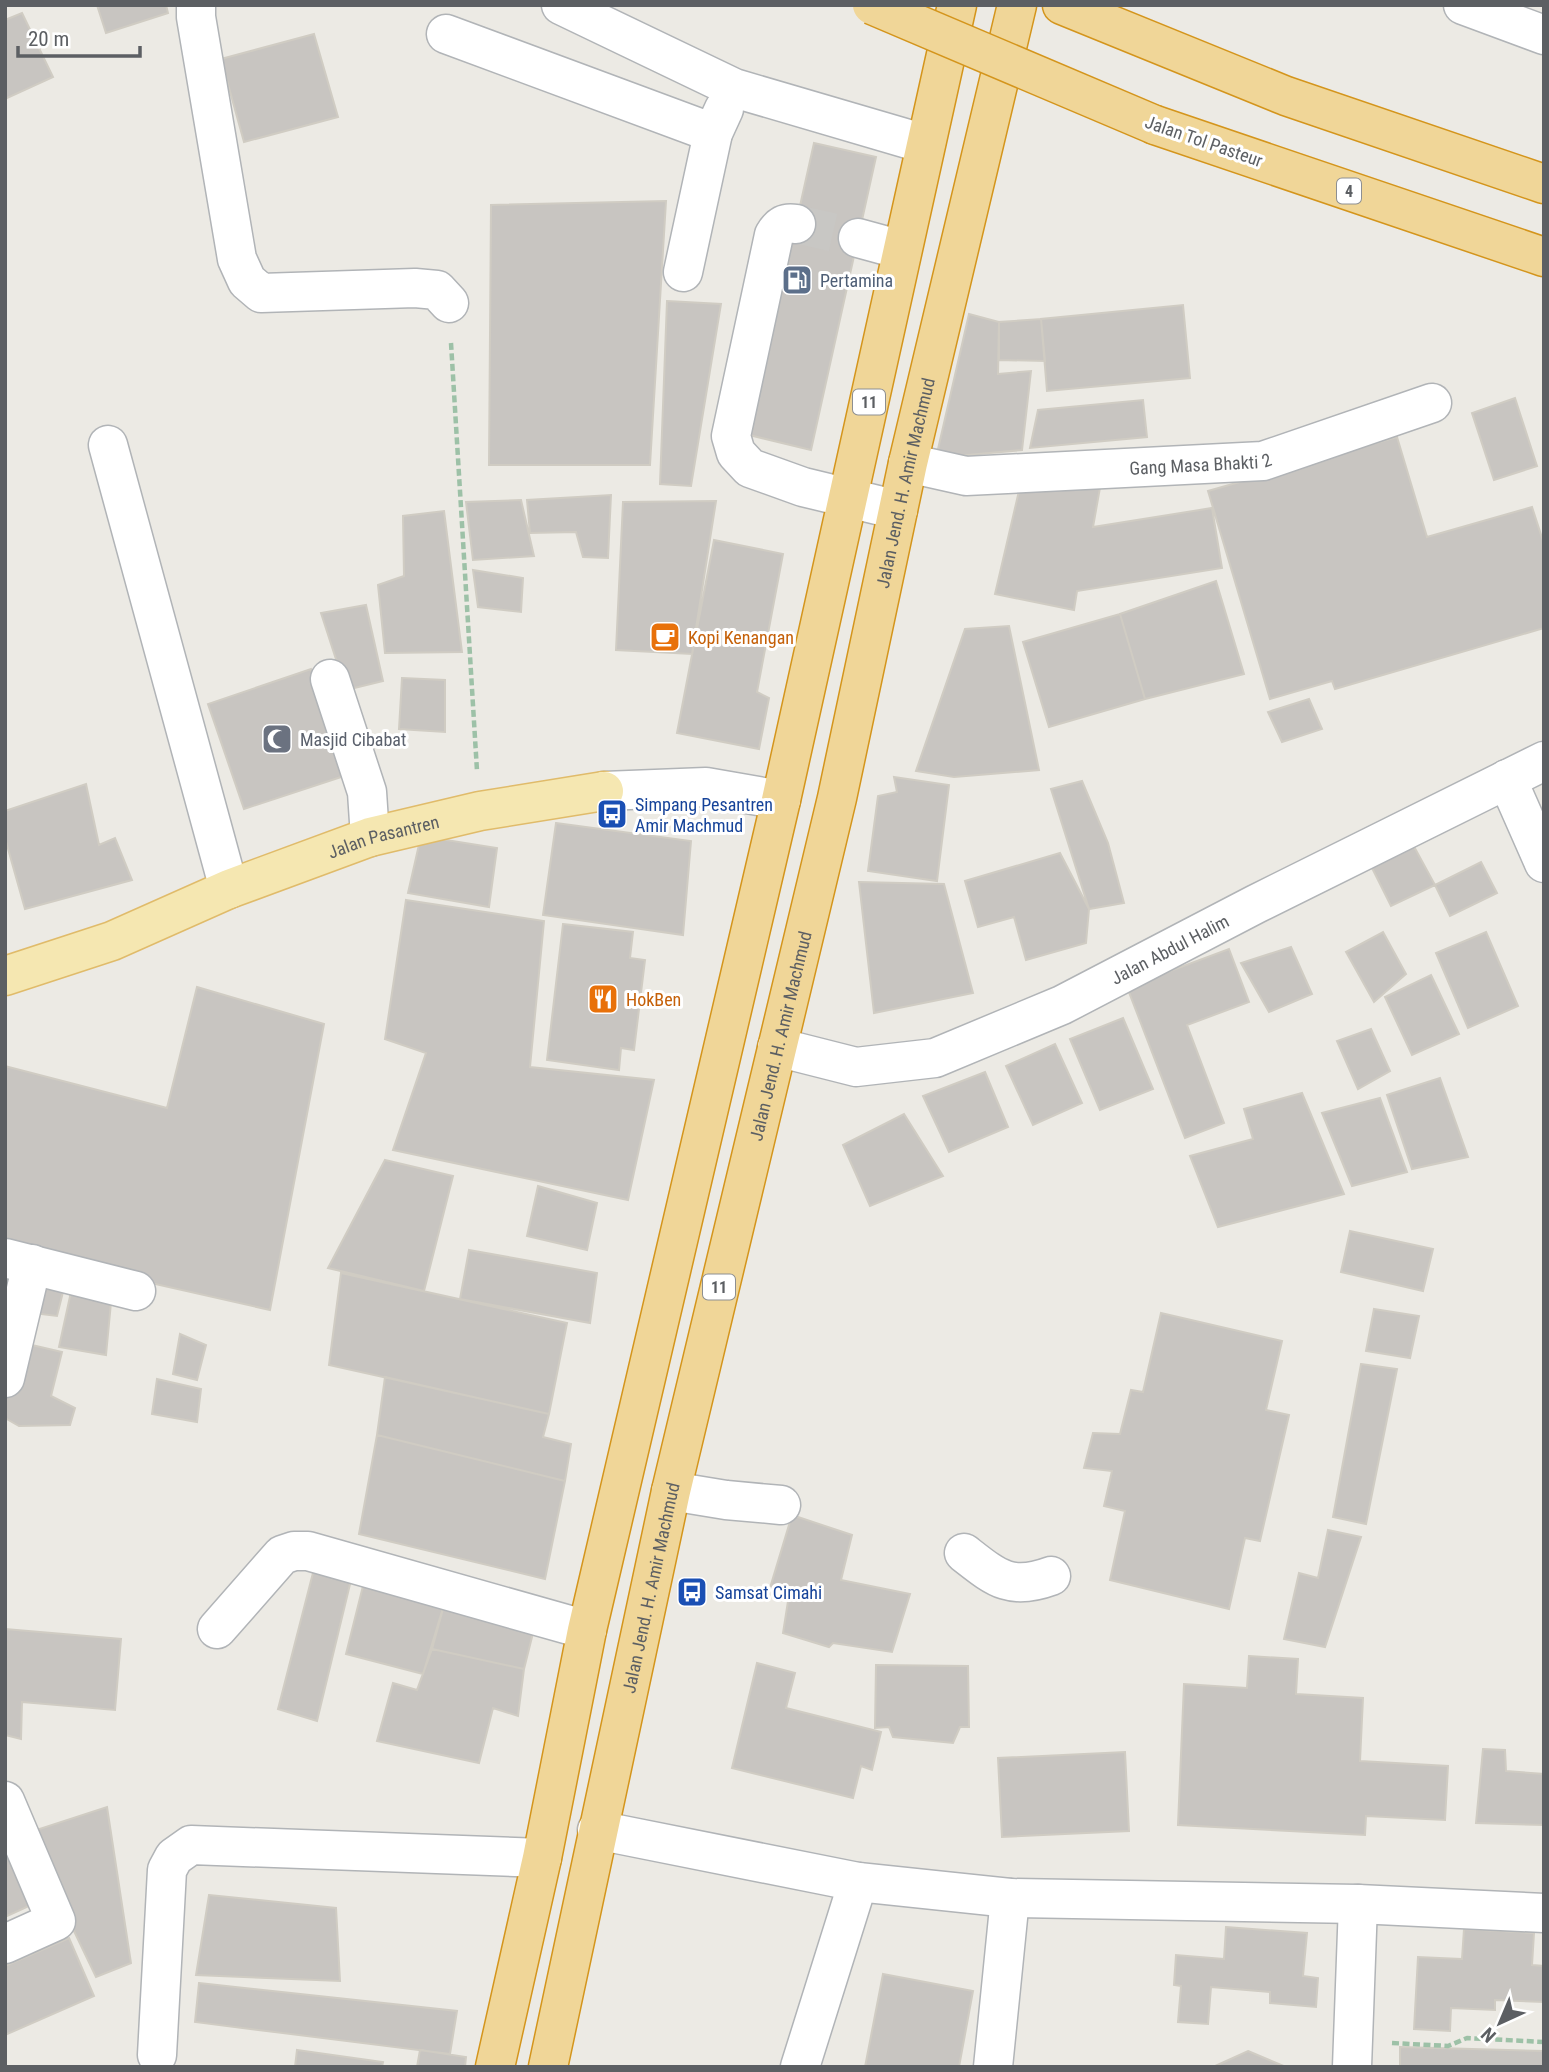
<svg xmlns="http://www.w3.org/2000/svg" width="1549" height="2072" font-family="'Roboto Condensed',sans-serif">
  <rect width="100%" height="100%" fill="#eceae4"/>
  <path fill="#c8c5c1" stroke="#d0ccc3" stroke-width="2" d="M97,5H166L168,13L106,33Z
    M22,13L53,77L5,99V20Z
    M314,34L338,117L244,142L221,59Z
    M814,143L876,157L811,450L749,435Z
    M666,201L650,465H489L491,205Z
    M667,301L721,304L691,486L660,484Z
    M1183,305L1190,378L1047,391L1041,319Z
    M969,314L999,322L998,374L1031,371L1022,450L936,458Z
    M1041,319L1045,361L999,360V322Z
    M1515,398L1537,466L1494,480L1472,413Z
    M1143,400L1147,437L1030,448L1038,410Z
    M1397,437L1427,537L1532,507L1544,544V628L1335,689L1332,681L1270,699L1208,491Z
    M1022,478L1101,482L1093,527L1212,508L1222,568L1077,591L1074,610L995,594Z
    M611,495L608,558L583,557L576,532L530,533L527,500Z
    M521,500L534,556L473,560L466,502Z
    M716,501L692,654L616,650L623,502Z
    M444,511L462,652L385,653L378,585L404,576L403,516Z
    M714,540L783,554L757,692L769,698L759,749L677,733Z
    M473,570L523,578L521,612L478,607Z
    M1216,581L1244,674L1145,699L1120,614Z
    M366,605L383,681L346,690L321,613Z
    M1120,614L1145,699L1049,727L1023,642Z
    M1009,626L1039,770L954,777L916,771L965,629Z
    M311,669L347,775L244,809L208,704Z
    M402,678L445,680V732L399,729Z
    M1309,699L1322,729L1282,742L1268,712Z
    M894,777L949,785L937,881L868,871L878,796L897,792Z
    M1082,781L1108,843L1124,903L1089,909L1051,789Z
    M86,784L99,845L115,838L132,880L25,909L5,838V811Z
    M556,823L691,841L683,935L543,915Z
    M421,836L497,848L489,907L408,893Z
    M1411,841L1435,885L1391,906L1369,862Z
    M1060,853L1089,909L1086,943L1026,960L1014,917L978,927L965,881Z
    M1481,862L1497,893L1450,916L1435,885Z
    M859,882L944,884L973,993L874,1013Z
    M406,900L544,921L530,1067L654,1080L628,1200L393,1150L426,1053L385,1039Z
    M563,924L633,932L630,958L645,960L634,1050L621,1048L619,1070L547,1060Z
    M1383,932L1406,974L1374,1002L1346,952Z
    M1486,932L1518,1006L1468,1028L1436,953Z
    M1291,947L1312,994L1269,1012L1241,963Z
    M1229,949L1249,1002L1187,1025L1224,1123L1185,1138L1127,987Z
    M1431,975L1459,1034L1412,1055L1385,997Z
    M197,987L324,1024L270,1310L5,1250V1066L167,1108Z
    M1123,1018L1153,1089L1100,1110L1070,1039Z
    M1371,1029L1390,1071L1358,1089L1337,1041Z
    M1055,1044L1082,1103L1033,1125L1006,1066Z
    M985,1072L1008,1127L949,1152L923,1096Z
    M1440,1078L1468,1157L1412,1169L1387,1095Z
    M1302,1093L1344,1194L1218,1227L1190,1156L1253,1139L1244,1109Z
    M1380,1098L1407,1172L1352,1186L1322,1113Z
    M904,1114L943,1176L870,1206L843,1145Z
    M385,1160L453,1176L424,1291L328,1268Z
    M538,1186L597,1203L587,1250L527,1236Z
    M1350,1231L1433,1249L1423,1291L1341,1272Z
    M469,1250L597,1273L590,1323L460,1299Z
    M41,1270L67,1276L57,1316L32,1313Z
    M341,1273L567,1323L549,1414L329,1365Z
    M74,1278L112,1292L106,1355L59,1347Z
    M1374,1309L1419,1316L1410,1358L1366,1351Z
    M1161,1313L1282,1341L1266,1410L1289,1415L1260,1541L1245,1538L1229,1609L1110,1580L1125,1511L1104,1506L1112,1471L1084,1468L1093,1433L1120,1434L1131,1390L1143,1392Z
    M180,1334L206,1345L197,1380L173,1374Z
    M19,1342L62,1352L51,1396L75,1408L70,1425L19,1426L5,1418V1392Z
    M1361,1364L1397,1369L1366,1524L1333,1517Z
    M385,1377L549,1414L543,1437L571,1444L565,1481L377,1435Z
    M157,1379L201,1389L197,1422L152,1414Z
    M377,1435L565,1481L545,1579L359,1534Z
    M792,1515L852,1535L841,1580L910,1594L892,1652L833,1643L829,1647L783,1633L789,1595L770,1588Z
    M1328,1530L1361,1537L1325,1647L1284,1639L1299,1573L1318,1578Z
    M315,1565L352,1576L317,1721L278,1709Z
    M365,1578L446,1598L423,1674L346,1654Z
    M446,1598L536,1621L524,1669L432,1649Z
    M5,1629L121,1639L115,1710L22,1702L21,1739L5,1735Z
    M432,1649L524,1669L518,1716L493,1708L479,1763L377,1741L393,1683L417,1690Z
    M1249,1656L1298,1659L1296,1694L1363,1698L1360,1761L1448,1766L1445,1820L1366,1816L1365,1835L1178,1825L1184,1684L1247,1688Z
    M757,1663L795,1673L786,1708L881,1732L872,1770L861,1766L853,1798L732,1768Z
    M876,1665L968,1666L969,1727H960L953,1743L893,1737L889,1727L875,1728Z
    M1483,1749L1505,1750L1506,1771L1544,1774V1825L1476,1823Z
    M1125,1752L1129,1831L1002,1837L998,1758Z
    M107,1807L131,1963L96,1977L27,1833Z
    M5,1828L42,1900L5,1917Z
    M209,1895L336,1908L340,1981L196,1975Z
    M1226,1927L1307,1933L1303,1976L1318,1978L1316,2007L1270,2003V1992L1211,1987L1208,2024L1178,2022L1181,1986L1174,1985L1176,1955L1224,1959Z
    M1464,1929L1534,1933L1532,1965L1544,1966V2002L1495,2000V2010L1451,2008L1450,2031L1414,2029L1418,1957L1462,1959Z
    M69,1938L94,1996L5,2035V1966Z
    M883,1974L973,1991L959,2067H865Z
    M199,1983L457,2011L450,2054L195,2022Z
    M1400,2047L1544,2051V2067H1400Z
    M297,2050L383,2062L382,2067H295Z
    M420,2050L466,2057L465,2067H417Z
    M1248,2051L1286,2067H1213Z"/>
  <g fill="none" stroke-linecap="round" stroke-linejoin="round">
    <path stroke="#c8c7c4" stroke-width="38" stroke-dasharray="38 19" stroke-linecap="butt" d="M796,224L858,238"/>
    <g stroke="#b1b4b7" stroke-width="41">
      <g id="minor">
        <path d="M196,5V17L237,259L247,281L261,293L415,288L437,290L449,303"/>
        <path d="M561,5L734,88L925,144"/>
        <path d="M1463,5L1544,35"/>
        <path d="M446,34L713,133"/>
        <path d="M796,224C785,222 780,225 774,235L731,436L736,453L750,468L803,487L898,510"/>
        <path d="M858,238L902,250"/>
        <path d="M683,272L713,133L724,109"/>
        <path d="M108,445L229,889"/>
        <path id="s1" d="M908,463L966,476L1263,461L1432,403"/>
        <path d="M330,679L367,792L370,837"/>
        <path d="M1507,779L1544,863"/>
        <path d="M604,791L706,787L781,800"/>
        <path id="s2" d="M777,1047L856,1067L935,1058L1062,1005L1256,904L1544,761"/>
        <path d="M5,1258L136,1291"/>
        <path d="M5,1378L32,1264"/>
        <path d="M671,1491L726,1500L781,1505"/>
        <path d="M964,1553C996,1578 1010,1591 1051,1576"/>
        <path d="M217,1629L282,1555L294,1551H308L587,1630"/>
        <path d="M5,1801L56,1921L5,1944"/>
        <path d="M597,1830L858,1882L1010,1898L1358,1904L1544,1913"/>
        <path d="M157,2055L167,1870L174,1857L191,1845L542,1858"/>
        <path d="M800,2067L858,1882"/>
        <path d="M993,2067L1010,1898"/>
        <path d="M1352,2067L1358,1904"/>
      </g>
    </g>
    <g stroke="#e0bb6a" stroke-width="41">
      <g id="major">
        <path id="s3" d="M5,976L112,941L229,889L370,837L480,811L604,791"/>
      </g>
    </g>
    <g stroke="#d4951c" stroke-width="41">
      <g id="highway">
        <path d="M1062,5L1286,96L1544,184"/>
        <path d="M1155,125L1544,257"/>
        <path d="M495,2067L542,1858L587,1630L781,800L957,5"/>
        <path id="s4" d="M548,2067L671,1491L837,798L908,463L1017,5"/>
      </g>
    </g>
    <path stroke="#9dc1a7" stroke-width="4.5" stroke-dasharray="7 3.5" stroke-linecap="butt" d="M451,343L477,771
      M1392,2043L1448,2046L1467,2038L1544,2042"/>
    <use href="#minor" stroke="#fff" stroke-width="38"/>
    <use href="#major" stroke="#f5e7b1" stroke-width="38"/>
    <use href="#highway" stroke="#f0d698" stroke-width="38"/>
    <g stroke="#d4951c" stroke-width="41" stroke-linecap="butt">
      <path id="highway-bridge" d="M872,5L1155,125"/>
    </g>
    <use href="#highway-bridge" stroke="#f0d698" stroke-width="38"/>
  </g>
  <defs>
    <g id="fuel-square" transform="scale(1.575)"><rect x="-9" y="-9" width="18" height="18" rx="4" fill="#5c6f8a" stroke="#fff"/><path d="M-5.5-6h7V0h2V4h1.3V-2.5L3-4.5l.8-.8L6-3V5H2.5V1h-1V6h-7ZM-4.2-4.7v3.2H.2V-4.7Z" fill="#fff"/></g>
    <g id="cafe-square" transform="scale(1.575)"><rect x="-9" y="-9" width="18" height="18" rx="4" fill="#e8710a" stroke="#fff"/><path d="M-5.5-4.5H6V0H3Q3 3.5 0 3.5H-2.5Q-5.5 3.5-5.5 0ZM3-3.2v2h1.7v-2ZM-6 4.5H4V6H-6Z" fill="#fff"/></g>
    <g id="mosque-square" transform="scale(1.575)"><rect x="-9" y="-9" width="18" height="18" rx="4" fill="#6b7280" stroke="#fff"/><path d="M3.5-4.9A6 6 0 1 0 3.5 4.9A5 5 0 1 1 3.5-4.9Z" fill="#fff"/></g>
    <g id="bus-square" transform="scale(1.575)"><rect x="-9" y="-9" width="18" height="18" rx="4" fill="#1a4fb4" stroke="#fff"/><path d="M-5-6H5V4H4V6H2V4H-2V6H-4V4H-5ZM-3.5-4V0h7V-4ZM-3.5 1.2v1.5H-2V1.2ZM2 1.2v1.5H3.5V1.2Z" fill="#fff"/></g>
    <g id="restaurant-square" transform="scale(1.575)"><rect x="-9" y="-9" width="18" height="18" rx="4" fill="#e8710a" stroke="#fff"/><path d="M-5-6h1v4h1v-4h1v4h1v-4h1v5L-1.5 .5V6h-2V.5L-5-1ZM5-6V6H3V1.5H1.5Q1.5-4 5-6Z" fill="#fff"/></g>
  </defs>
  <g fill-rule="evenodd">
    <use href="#fuel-square" x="797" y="280"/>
    <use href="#cafe-square" x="665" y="637"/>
    <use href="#mosque-square" x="277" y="739"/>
    <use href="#bus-square" x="612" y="814"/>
    <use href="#restaurant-square" x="603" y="999"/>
    <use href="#bus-square" x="692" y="1592"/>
  </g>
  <g text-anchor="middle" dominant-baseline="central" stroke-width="6" stroke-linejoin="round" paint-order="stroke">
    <g fill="#fff" stroke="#8d8f92" stroke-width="2">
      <rect x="1337" y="178.5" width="24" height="25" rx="5"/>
      <rect x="853" y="389.5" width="32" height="25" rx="5"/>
      <rect x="703" y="1274.5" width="32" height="25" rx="5"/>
    </g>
    <g font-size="16" font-weight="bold" fill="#5c5f63">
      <text x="1349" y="191">4</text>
      <text x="869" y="402">11</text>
      <text x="719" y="1287">11</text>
    </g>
    <g font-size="18" fill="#5c5f63" stroke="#fff">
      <text transform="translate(1204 141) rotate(19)">Jalan Tol Pasteur</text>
      <text stroke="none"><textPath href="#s1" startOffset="294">Gang Masa Bhakti 2</textPath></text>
      <text stroke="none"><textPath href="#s4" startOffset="1624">Jalan Jend. H. Amir Machmud</textPath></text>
      <text stroke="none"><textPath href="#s3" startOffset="404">Jalan Pasantren</textPath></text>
      <text stroke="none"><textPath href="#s2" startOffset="420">Jalan Abdul Halim</textPath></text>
      <text stroke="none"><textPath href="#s4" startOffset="1057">Jalan Jend. H. Amir Machmud</textPath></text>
      <text stroke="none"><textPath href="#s4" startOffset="490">Jalan Jend. H. Amir Machmud</textPath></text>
    </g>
    <g font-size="18" fill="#4e5e75" stroke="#fff" text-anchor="start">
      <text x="820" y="280">Pertamina</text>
    </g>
    <g font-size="18" fill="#c56008" stroke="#fff" text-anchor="start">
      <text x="688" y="637">Kopi Kenangan</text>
      <text x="626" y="999">HokBen</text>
    </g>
    <g font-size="18" fill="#5b616d" stroke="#fff" text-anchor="start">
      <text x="300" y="739">Masjid Cibabat</text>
    </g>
    <g font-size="18" fill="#164399" stroke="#fff" text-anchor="start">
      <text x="635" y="804">Simpang Pesantren<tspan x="635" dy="21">Amir Machmud</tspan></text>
      <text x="715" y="1592">Samsat Cimahi</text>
    </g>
  </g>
  <rect width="1549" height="2072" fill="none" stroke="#5c5f63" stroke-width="14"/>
  <g transform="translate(1500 2023) rotate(224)" stroke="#ffffff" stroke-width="5" paint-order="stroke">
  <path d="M0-5L12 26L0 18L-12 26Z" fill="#5c5f63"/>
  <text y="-10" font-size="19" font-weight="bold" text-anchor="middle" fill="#5c5f63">N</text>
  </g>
  <path d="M18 46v10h122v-10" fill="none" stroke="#5c5f63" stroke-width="3.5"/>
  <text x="28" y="46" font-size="21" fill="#5c5f63" stroke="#ffffff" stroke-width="5" paint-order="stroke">20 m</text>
</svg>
